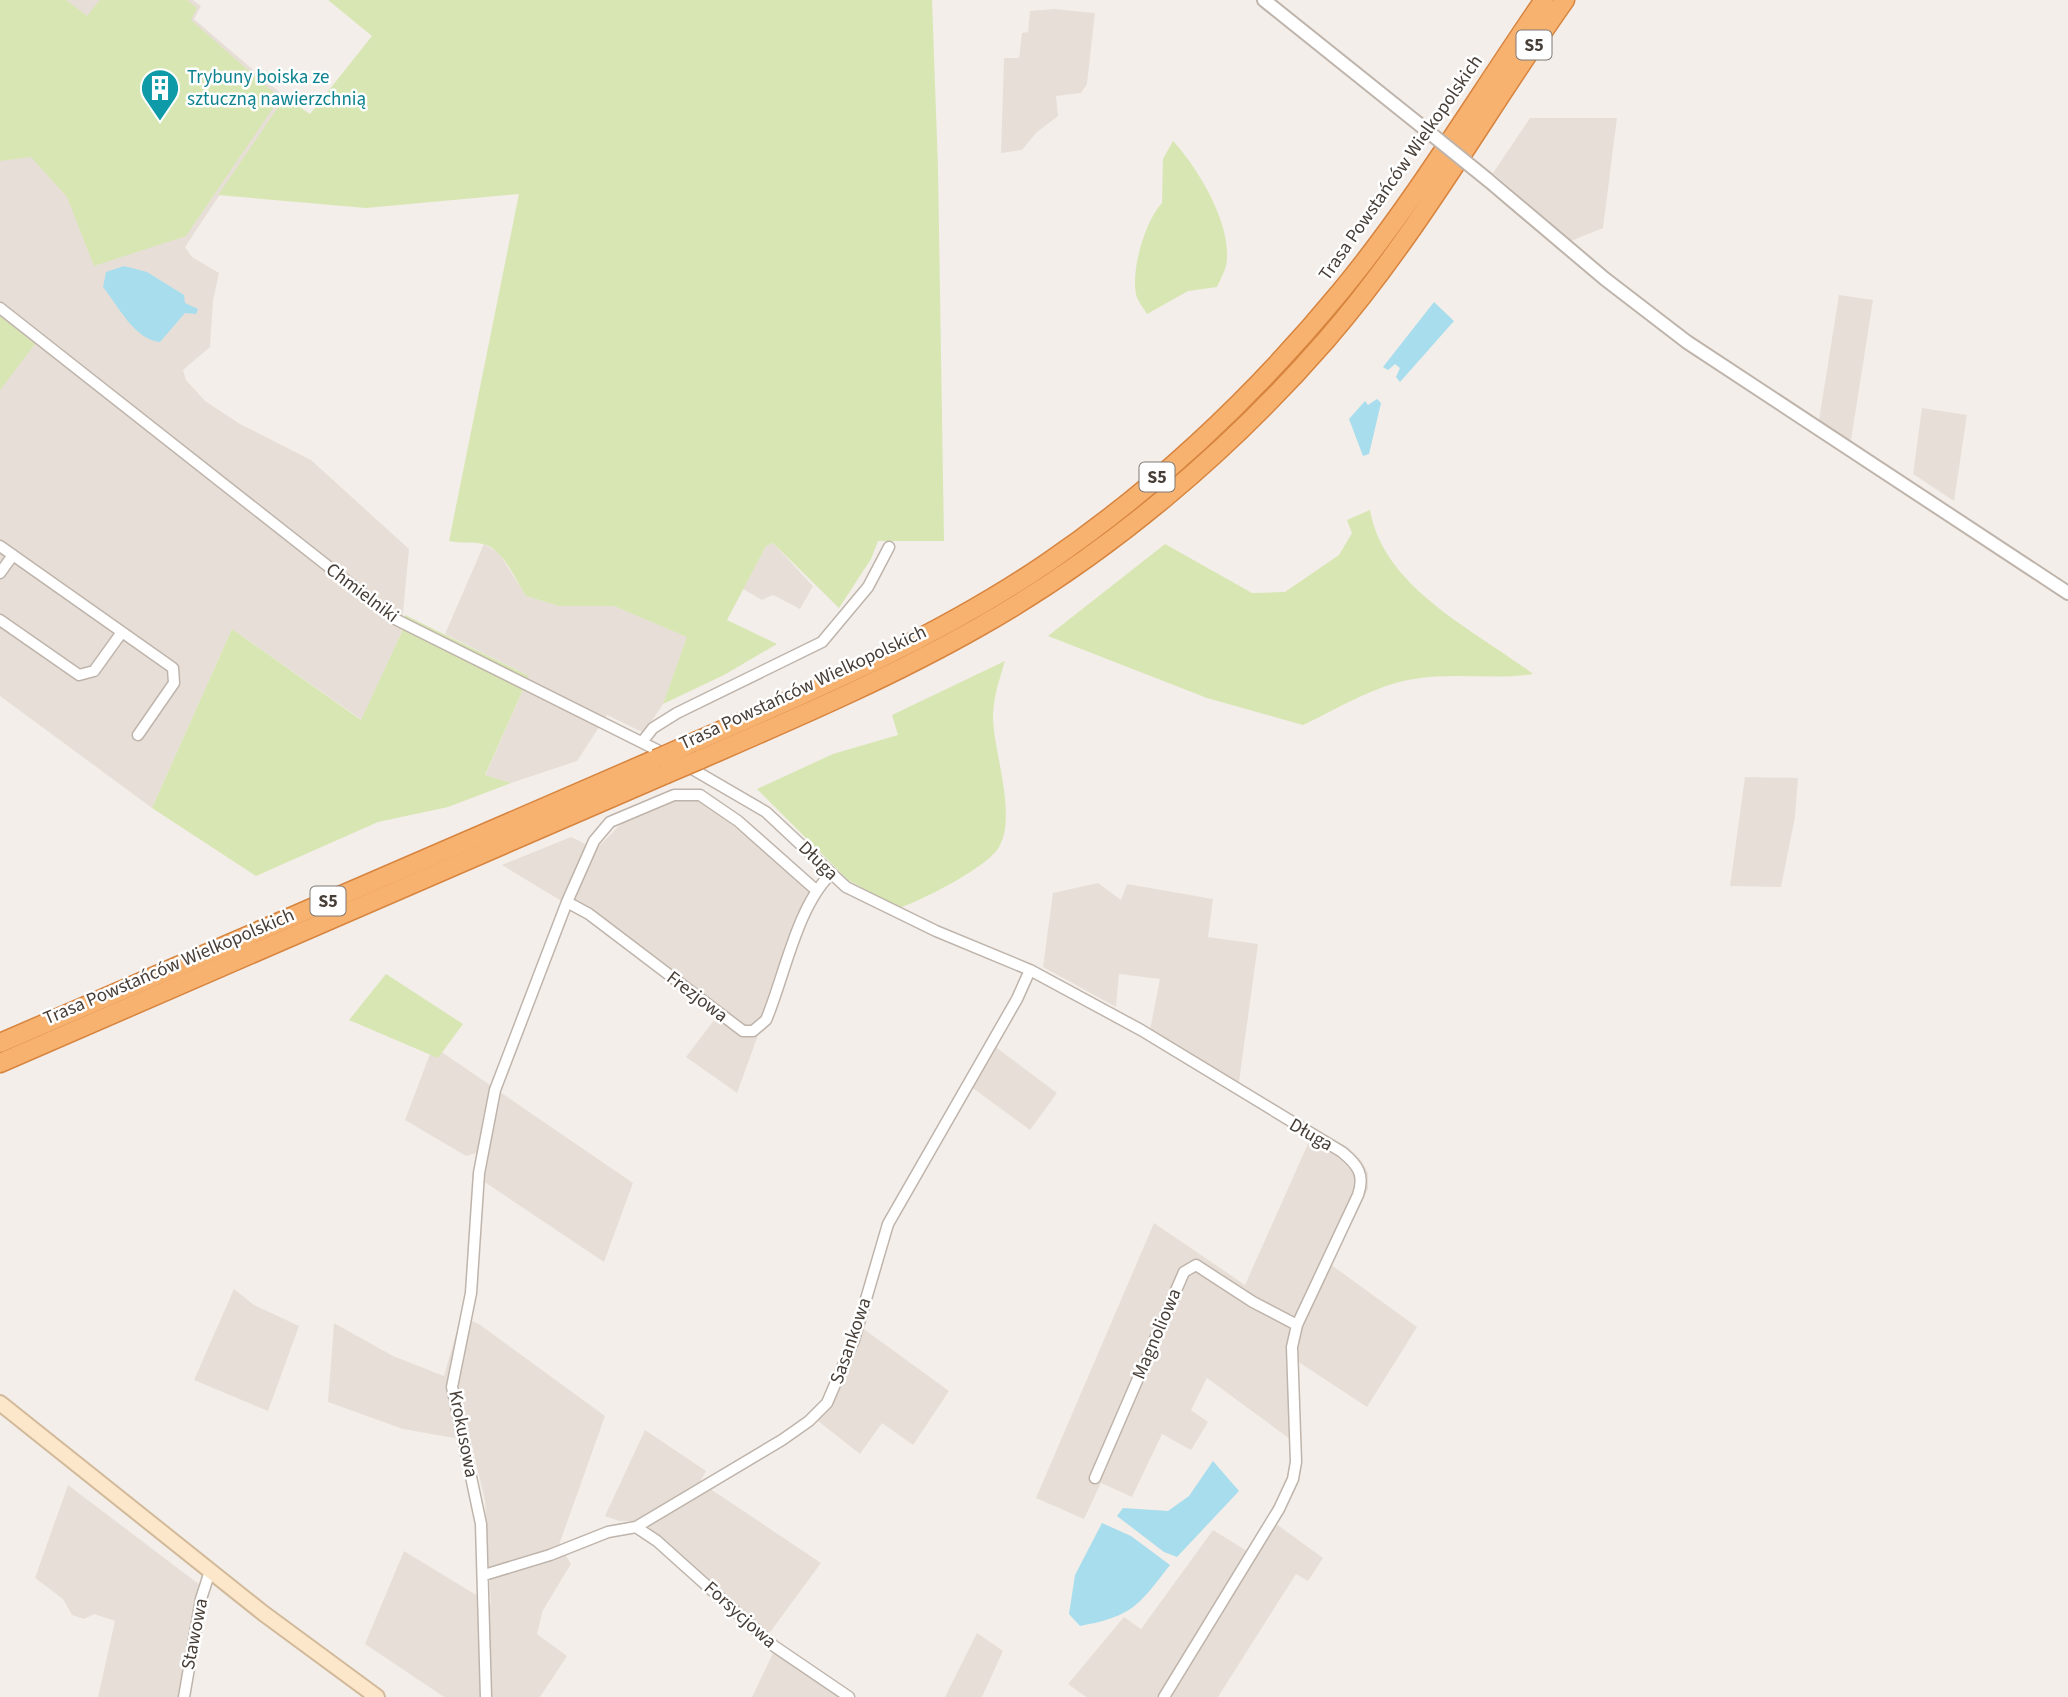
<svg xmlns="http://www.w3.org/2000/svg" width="2068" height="1697" font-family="'Source Sans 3',sans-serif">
  <rect width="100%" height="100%" fill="#f3eee9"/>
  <path fill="#e7dfd7" d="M0,0H193L201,6L194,19L285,97L185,247L192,257L219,273L213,301L210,347L183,370L186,380L205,401L240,424L311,460L409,549L401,634L362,720L232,629L152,808L0,696Z
    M1055,9L1095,13L1087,84L1081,93L1056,96L1058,116L1036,133L1022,150L1001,153L1004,58H1019L1022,33L1028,32L1030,11Z
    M1530,118H1617L1603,228L1571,241L1493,173Z
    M1839,295L1873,300L1850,447L1818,426Z
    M1922,408L1967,415L1954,501L1913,474Z
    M773,543L813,586L800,609L773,595L762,600L743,589L766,546Z
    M484,544L499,553L526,596L559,606H614L688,637L663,704L644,733L607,715L577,761L511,783L485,776L529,676L445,634Z
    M1745,777L1798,778L1795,817L1781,887L1730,886Z
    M687,794L707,804L811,890L737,1093L686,1057L721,1011L594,912L580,905H568L502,865L571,837L596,849L623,822Z
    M1098,883L1121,900L1127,884L1213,899L1208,937L1258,944L1239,1082L1150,1030L1160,979L1119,974L1116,1007L1043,967L1053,893Z
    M993,1045L1057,1093L1030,1130L970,1086Z
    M433,1046L633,1183L604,1262L474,1175L476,1153L466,1156L405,1120Z
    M1315,1128L1349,1148L1361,1160L1368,1173V1189L1330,1264L1417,1327L1367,1407L1297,1361L1298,1445L1207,1378L1191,1410L1208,1422L1191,1450L1162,1434L1132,1497L1101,1483L1084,1519L1036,1498L1154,1223L1245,1285Z
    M234,1289L254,1305L299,1326L268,1411L194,1380Z
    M461,1316L479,1324L605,1416L559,1545L571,1564L543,1610L537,1634L567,1656L540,1697H444L365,1644L404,1551L491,1604L485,1501L471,1441L403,1429L328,1402L334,1323L393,1356L444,1376Z
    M861,1327L949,1391L913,1445L882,1423L860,1454L818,1421L838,1393Z
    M645,1430L706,1471L700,1482L821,1563L768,1635L637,1521H619L605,1516Z
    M68,1485L200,1585L181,1697H98L115,1621L94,1614L84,1619L72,1615L63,1599L35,1578Z
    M1268,1518L1323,1558L1308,1581L1296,1574L1218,1697H1086L1068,1684L1124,1617L1141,1629L1213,1530L1247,1551Z
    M977,1633L1003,1651L982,1697H945Z
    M774,1651L844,1697H752Z"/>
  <path fill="#d8e6b3" d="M0,0H66L87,16L100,0H187L197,8L191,20L280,98L186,236L94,266L67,197L31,157L0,161Z
    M328,0H932L938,168L944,541H878L871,559L839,608L773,543L766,546L727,620L777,644L724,675L663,704L687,637L614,606H559L526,596C516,581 503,548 483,544C472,541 461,544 449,541L519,194L366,208L218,195L285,97L310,114L372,36Z
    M1173,141C1198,168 1234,227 1226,266C1224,273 1220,280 1217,287L1188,291L1147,314C1144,308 1137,301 1136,294C1131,270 1145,221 1162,203L1163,159Z
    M0,316L35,344L0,390Z
    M1370,510C1384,589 1475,630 1533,674C1494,680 1453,672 1414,679C1375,685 1339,708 1303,725L1207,698L1048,636L1165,544L1252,593L1285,592L1339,555L1352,533L1347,520Z
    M405,615L529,676L485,775L511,783L448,807L378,822L256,876L152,808L232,629L361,720L401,634Z
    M1005,661C999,681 993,698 993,718C994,753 1017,816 999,847C988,867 921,901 899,908L848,880L757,789L833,754L898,735L892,715Z
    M386,974L463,1024L438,1058L349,1020Z"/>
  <path fill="#a8dded" d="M124,266L147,272L184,295L185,303L198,309L196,314L185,313L160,342C135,340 118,306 103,287L106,272Z
    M1434,302L1454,321L1400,382L1396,377L1400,368L1395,364L1388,370L1383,367Z
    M1377,399L1381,403L1369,454L1363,456L1349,419L1365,401L1368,405Z
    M1213,1461L1239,1491L1177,1557L1164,1552L1117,1516L1123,1508L1168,1511L1189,1496Z
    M1102,1523L1131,1536L1170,1565C1138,1606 1133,1616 1080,1626L1069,1614L1075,1575Z"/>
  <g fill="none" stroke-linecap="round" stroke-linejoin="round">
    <g stroke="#bfb4ab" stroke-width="13">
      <path id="minor" d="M0,308L395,619L665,754
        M0,546L173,668L174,683L138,735
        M0,573L13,555
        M0,620L79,675L94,671L122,632
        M642,742L653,728L677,713L822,642L868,587L889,547
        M687,766L766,812L846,887L936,931L1030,970L1141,1030L1342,1152C1358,1165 1365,1175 1358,1195L1297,1325L1292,1347L1296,1462L1293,1479L1279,1509L1164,1697
        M567,902L589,914L743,1031H753L766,1020C784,978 797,906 831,874
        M1095,1478L1184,1272L1196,1265L1253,1302L1297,1325
        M636,1527L657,1541L774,1646L849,1697
        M484,1575L550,1555L608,1532L636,1527L782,1440L809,1421L827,1403L854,1340L888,1224L1017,999L1030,970
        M184,1697L201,1599L210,1571
        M486,1697L481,1524L452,1387L471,1293L479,1173L495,1090L567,902L594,841L610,822L674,795H700L738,821L817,891"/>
    </g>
    <g stroke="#bfb4ab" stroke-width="16">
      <path id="tertiary" d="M1264,0L1425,129
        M1488,180L1605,279L1687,342L2068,593"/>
    </g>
    <g stroke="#d1b99a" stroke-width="18">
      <path id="secondary" d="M0,1403L263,1613L377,1697"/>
    </g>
    <g stroke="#d7843f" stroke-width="21">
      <path id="motorway" d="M690,744C812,691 937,638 1047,563C1158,487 1256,394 1341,291C1416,200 1477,97 1544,0
        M699,760C793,719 887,679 977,628C1107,555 1229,452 1327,339C1418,234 1485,113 1565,0
        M0,1043L656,759
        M0,1063L666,774"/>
    </g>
    <use href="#minor" stroke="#fff" stroke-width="10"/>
    <use href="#tertiary" stroke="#fff" stroke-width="12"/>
    <use href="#secondary" stroke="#fce7ca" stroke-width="14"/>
    <use href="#motorway" stroke="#f7b270" stroke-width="18"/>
    <g stroke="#bfb4ab" stroke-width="16" stroke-linecap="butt">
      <path id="tertiary-bridge" d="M1425,129L1488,180"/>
    </g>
    <g stroke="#d7843f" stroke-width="21" stroke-linecap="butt">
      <path id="motorway-bridge" d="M656,759L690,744
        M666,774L699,760"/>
    </g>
    <use href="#tertiary-bridge" stroke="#fff" stroke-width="12"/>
    <use href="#motorway-bridge" stroke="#f7b270" stroke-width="18"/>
  </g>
  <defs>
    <g id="building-pin" transform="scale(2.0125)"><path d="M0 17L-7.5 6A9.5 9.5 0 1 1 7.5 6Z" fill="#0f9aa8" stroke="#fff"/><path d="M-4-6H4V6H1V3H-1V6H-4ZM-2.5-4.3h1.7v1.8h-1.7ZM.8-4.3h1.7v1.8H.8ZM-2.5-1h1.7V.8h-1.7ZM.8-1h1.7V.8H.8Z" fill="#fff"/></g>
  </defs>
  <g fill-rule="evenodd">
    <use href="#building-pin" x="160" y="88"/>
  </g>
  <g text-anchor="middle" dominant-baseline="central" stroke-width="5" stroke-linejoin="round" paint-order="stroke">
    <g fill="#fff" stroke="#7e7873" stroke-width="2">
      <rect x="1516.5" y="30.5" width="35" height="29" rx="5"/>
      <rect x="1139.5" y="462.5" width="35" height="29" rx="5"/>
      <rect x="310.5" y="886.5" width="35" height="29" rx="5"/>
    </g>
    <g font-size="18" font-weight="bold" fill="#473e37">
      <text x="1534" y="45">S5</text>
      <text x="1157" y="477">S5</text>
      <text x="328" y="901">S5</text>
    </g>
    <g font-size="19" fill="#0d838f" stroke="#fff" text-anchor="start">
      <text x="187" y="77">Trybuny boiska ze<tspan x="187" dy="22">sztuczną nawierzchnią</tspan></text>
    </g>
    <g font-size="19" fill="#473e37" stroke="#fff">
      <text transform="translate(1401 168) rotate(-55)">Trasa Powstańców Wielkopolskich</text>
      <text transform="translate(362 593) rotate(37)">Chmielniki</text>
      <text transform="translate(803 688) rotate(-25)">Trasa Powstańców Wielkopolskich</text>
      <text transform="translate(818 861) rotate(44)">Długa</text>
      <text transform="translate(169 967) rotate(-23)">Trasa Powstańców Wielkopolskich</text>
      <text transform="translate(697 997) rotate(37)">Frezjowa</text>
      <text transform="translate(1311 1135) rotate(30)">Długa</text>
      <text transform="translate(1157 1334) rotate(-67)">Magnoliowa</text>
      <text transform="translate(851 1341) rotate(-71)">Sasankowa</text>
      <text transform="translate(463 1434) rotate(79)">Krokusowa</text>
      <text transform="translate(740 1615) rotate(42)">Forsycjowa</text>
      <text transform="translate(195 1634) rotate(-79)">Stawowa</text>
    </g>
  </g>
</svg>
